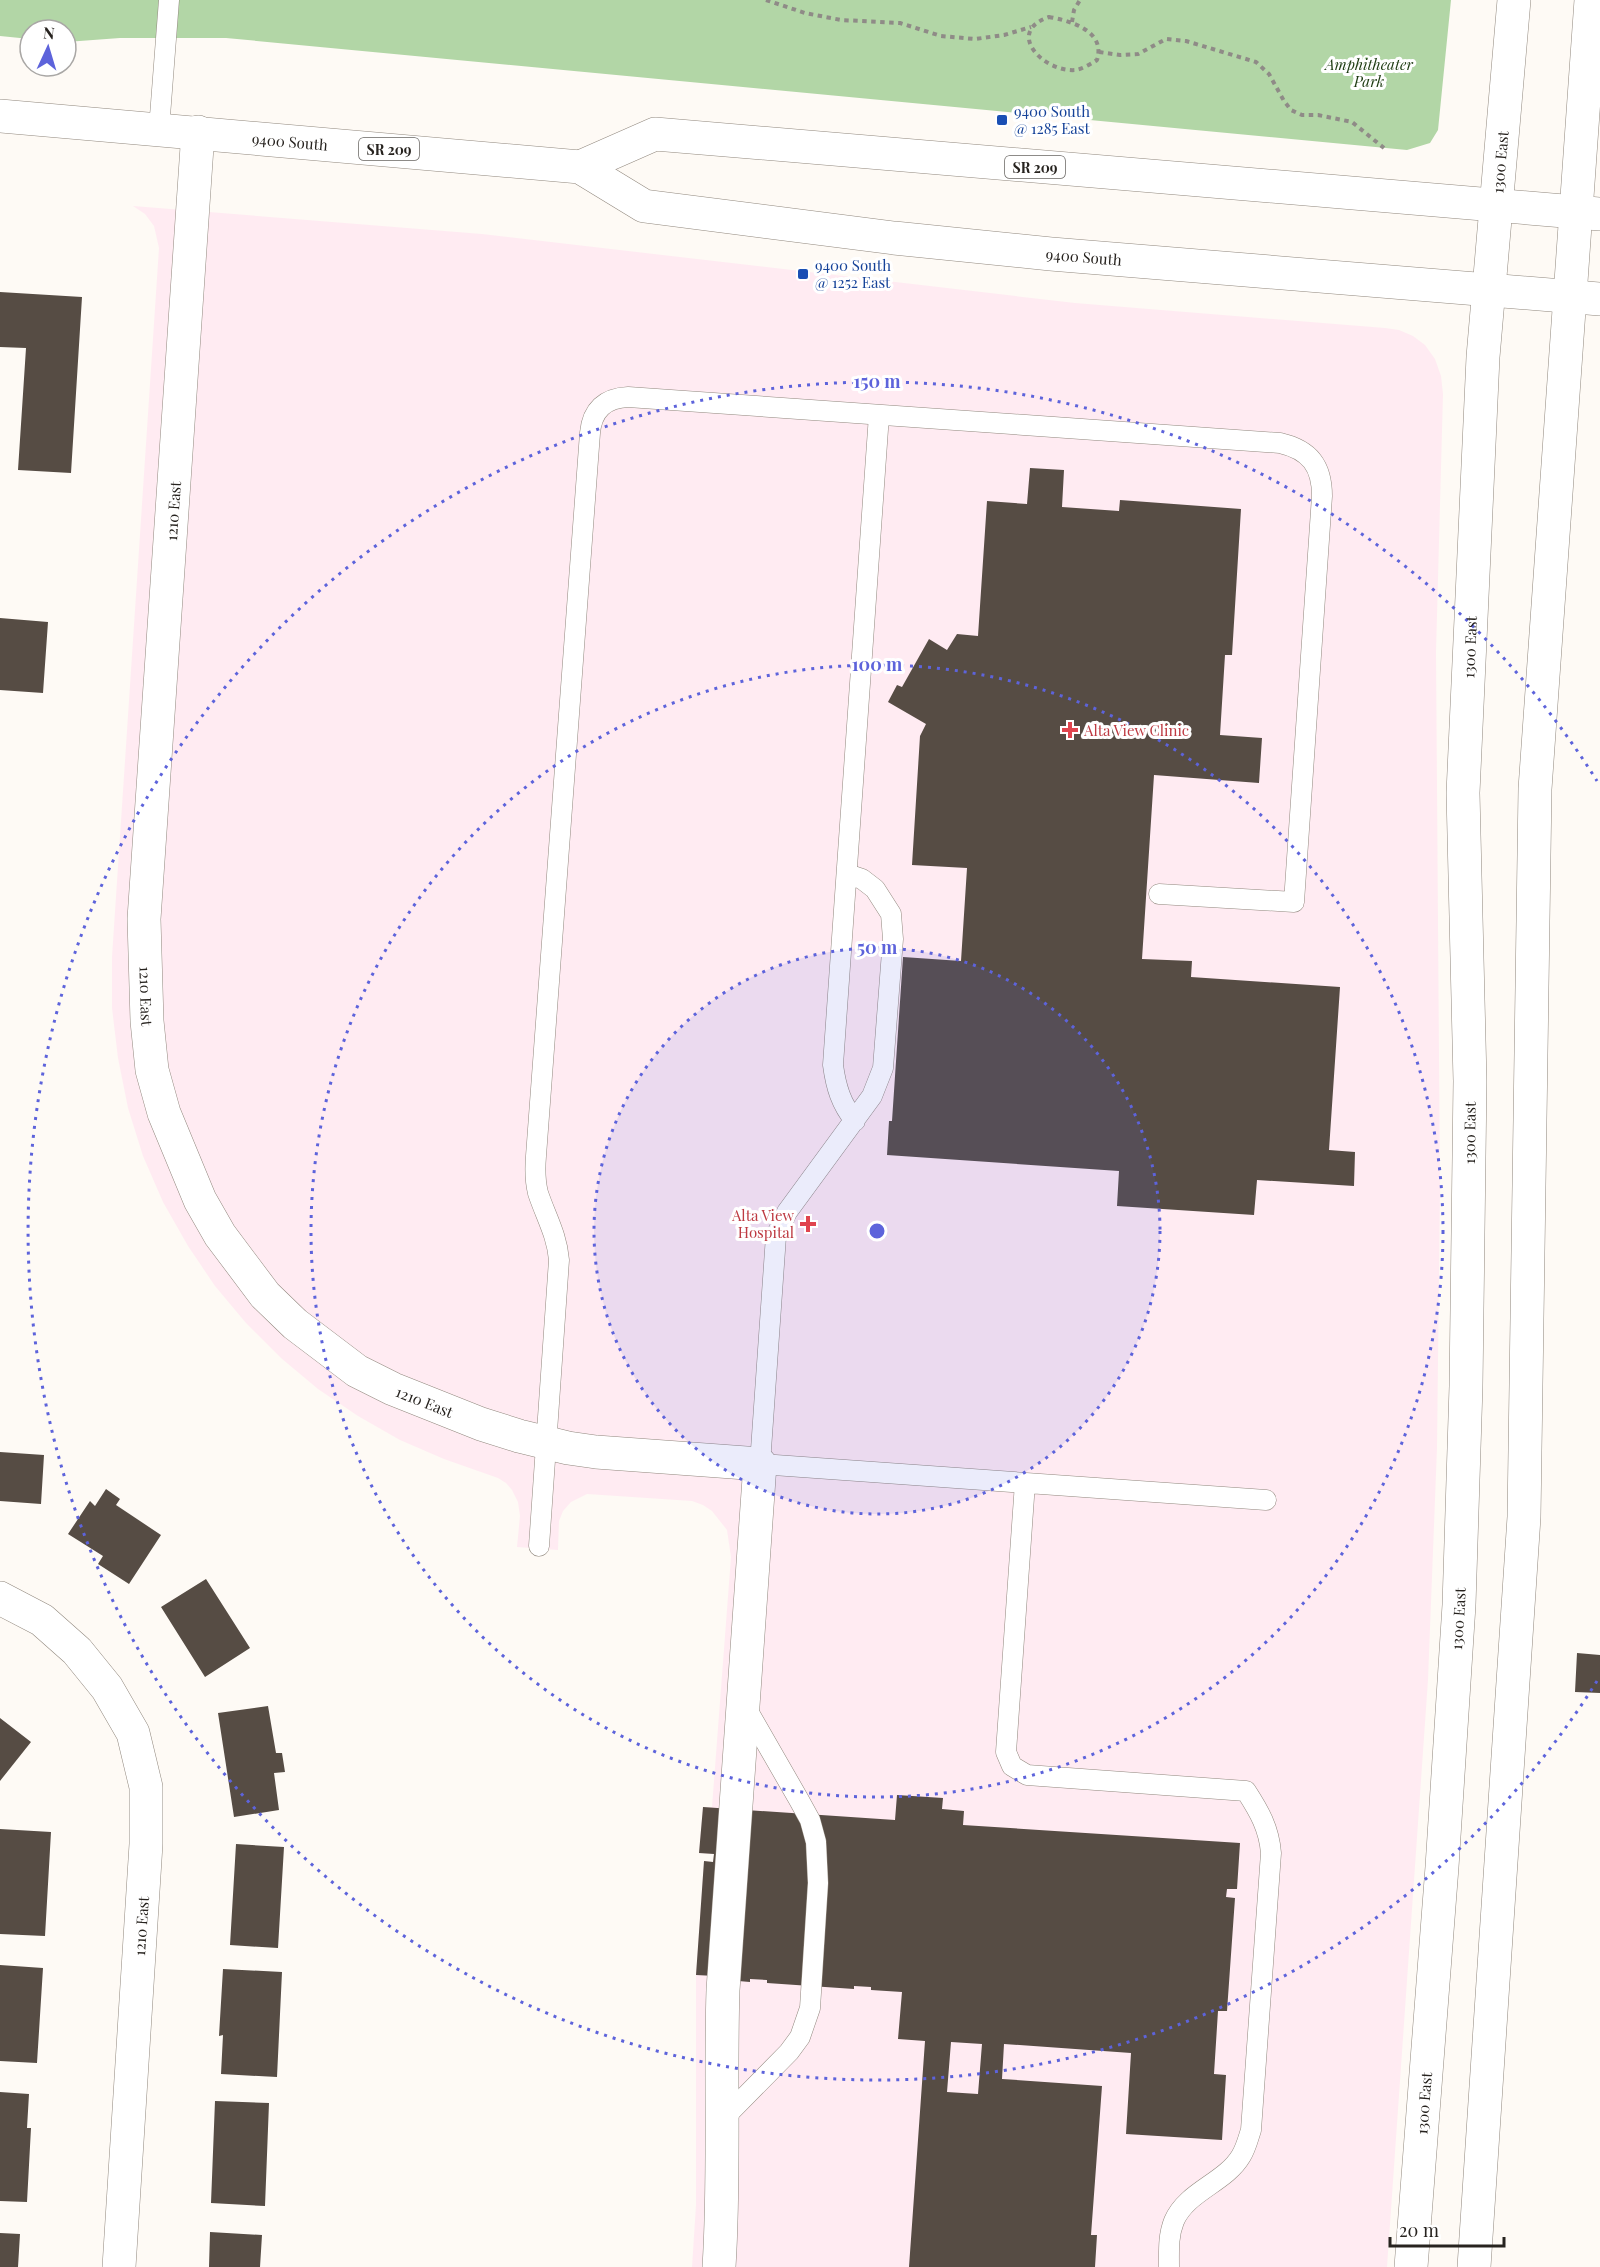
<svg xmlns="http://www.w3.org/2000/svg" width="1600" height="2267" font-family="'Playfair Display',serif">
  <rect width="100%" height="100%" fill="#fefaf5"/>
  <path fill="#ffebf2" d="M133,206L482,234L1075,303L1385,328L1399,330L1413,336L1425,345L1435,359L1441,376L1443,394L1436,652L1440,1190L1437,1448L1428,1680L1387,2267H692L696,2205V1975L704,1861L713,1862L714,1854L699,1853L703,1807H712L731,1557L727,1530L712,1511L703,1505L692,1501L587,1494L571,1502L563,1511L559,1521L558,1550L517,1547L520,1516L518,1502L512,1490L506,1483L498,1478L444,1459L400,1440L358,1416L318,1389L281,1358L246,1323L215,1286L188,1246L163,1202L143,1156L128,1108L118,1058L112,1008V957L159,248L154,226L145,214Z"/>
  <path fill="#b2d6a6" d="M0,0H1451L1438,130L1430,143L1407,150L226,38H120L66,42V30H30V39L0,36Z"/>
  <path fill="#564c44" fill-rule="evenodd" d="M0,292L82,297L71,473L18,470L26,348L0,347Z
    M1030,468L1064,470L1062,507L1119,511L1120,500L1241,509L1232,655H1225L1220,735L1262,738L1259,783L1154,775L1142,959L1192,961L1191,977L1340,987L1329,1150L1355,1152L1354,1186L1257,1180L1254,1215L1117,1206L1119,1171L887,1155L889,1121H892L903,957L961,961L967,868L912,865L920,736L926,724L888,702L897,685L902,687L929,639L947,650L957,634L978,636L987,501L1027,504Z
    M0,618L48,622L43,693L0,690Z
    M0,1452L44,1455L41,1504L0,1501Z
    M106,1489L120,1499L116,1505L161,1535L129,1584L98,1564L103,1556L68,1534L90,1501L95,1506Z
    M206,1579L250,1648L205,1677L161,1607Z
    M1577,1653L1600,1655V1693L1575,1692Z
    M268,1706L276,1753H282L285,1772L274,1773L279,1810L234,1817L218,1713Z
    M0,1718L31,1742L0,1781Z
    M897,1795L943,1798L942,1809L964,1811L963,1825L1240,1843L1237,1889H1227L1226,1897L1235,1898L1227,2011H1218L1214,2074L1226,2075L1222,2140L1126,2134L1131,2053L1004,2044L1002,2079L1102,2086L1091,2235H1097L1095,2267H909L925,2041L898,2039L902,1992L871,1990V1987L854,1986V1989L767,1983V1980L750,1979V1982L715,1979V1976L696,1975L704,1861L713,1862L714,1854L699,1853L703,1807L895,1820ZM951,2042L982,2044L978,2094L947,2092Z
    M0,1829L51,1832L45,1936L0,1934Z
    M236,1844L284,1847L278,1948L230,1945Z
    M0,1965L43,1968L37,2063L0,2061Z
    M223,1969L282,1972L277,2077L221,2074L223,2035L219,2036Z
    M0,2092L29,2094L27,2128H31L27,2202L0,2201Z
    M215,2101L269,2103L265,2206L211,2203Z
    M210,2232L262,2235L260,2267H209Z
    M0,2233L20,2234L18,2267H0Z"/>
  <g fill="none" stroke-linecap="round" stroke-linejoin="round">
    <g stroke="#91887e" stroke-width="21">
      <path id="service" d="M159,129L169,0
        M847,874L862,879L875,889L891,914L893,939L883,1068L872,1096L787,1212L776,1236L760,1464L1266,1500
        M855,1121C841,1104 836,1087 833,1065L879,415
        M1025,1483L1006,1752L1012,1766L1027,1775L1246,1791C1259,1811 1269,1828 1271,1853L1251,2130C1248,2139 1246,2148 1241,2156C1225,2183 1187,2191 1174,2221C1168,2236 1169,2251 1169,2267
        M539,1546L559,1260C557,1235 546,1217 538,1193C535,1181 535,1168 536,1156L590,433C592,410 605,398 628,397L1280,443C1310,450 1322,466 1322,496L1294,902L1159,894
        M722,2120L789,2052L800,2037L810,2008L818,1883L816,1842L810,1820L799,1800L745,1706"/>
    </g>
    <g stroke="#91887e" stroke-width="34">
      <g id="minor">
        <path id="s1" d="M198,132L144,919L147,1021L152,1070L164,1113L200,1200L220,1235L265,1295L295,1324L357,1371L393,1389L481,1424L519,1436L568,1448L596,1452L760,1464L723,1990C720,2083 725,2175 719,2267"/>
        <path d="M0,1598L42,1620L77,1651L107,1688L133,1733L146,1787V1844L119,2267"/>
      </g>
    </g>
    <g stroke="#91887e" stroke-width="34">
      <g id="primary">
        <path id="s2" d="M0,116L580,167L644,206L894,238L1051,254L1600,299"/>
        <path d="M580,167L655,134L1600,214"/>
        <path id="s3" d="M1411,2267L1442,1867L1459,1605L1466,1386L1470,1081L1463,793L1483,357L1514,0"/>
        <path d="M1474,2267L1524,1517L1535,789L1591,0"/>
      </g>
    </g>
    <path stroke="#8f8b87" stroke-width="4" stroke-dasharray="4.5 4.5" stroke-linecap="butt" d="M766,0L805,13L841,20L900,23L941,36L975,39L1004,35L1031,27
      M1049,17C1071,21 1106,31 1097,60C1091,64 1082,69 1076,70C1044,73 1004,32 1049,17Z
      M1072,22L1074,10L1080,0
      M1099,52L1120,55L1138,54L1166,39L1186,41L1256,62L1269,74L1284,101L1291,110L1302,115H1318L1352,122L1384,148"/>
    <use href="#service" stroke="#fff" stroke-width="20"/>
    <use href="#minor" stroke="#fff" stroke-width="33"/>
    <use href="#primary" stroke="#fff" stroke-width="33"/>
  </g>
  <circle cx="877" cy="1231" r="283" fill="#5d63db" fill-opacity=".12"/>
  <g fill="none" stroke="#5d63db" stroke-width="3" stroke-dasharray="3 6">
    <circle cx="877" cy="1231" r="283"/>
    <circle cx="877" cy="1231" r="566"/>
    <path d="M1597 1681A849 849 0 1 1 1597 781"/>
  </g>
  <g fill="#1a4fb4" stroke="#fff" stroke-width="2">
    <rect x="996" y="114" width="12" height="12" rx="3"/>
    <rect x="797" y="268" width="12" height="12" rx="3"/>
  </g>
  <g fill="#e0444e" stroke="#fff" stroke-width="2">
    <path d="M1067 721h6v6h6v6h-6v6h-6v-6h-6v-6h6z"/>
    <path d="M805 1215h6v6h6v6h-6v6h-6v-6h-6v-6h6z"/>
  </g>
  <g text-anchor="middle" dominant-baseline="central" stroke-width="6" stroke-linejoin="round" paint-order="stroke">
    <g fill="#fff" stroke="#686562" stroke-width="1.5">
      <rect x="359" y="138" width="60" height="22" rx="4.5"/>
      <rect x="1005" y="156" width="60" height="22" rx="4.5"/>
    </g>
    <g font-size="14" font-weight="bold" fill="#27231f">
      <text x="389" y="149">SR 209</text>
      <text x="1035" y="167">SR 209</text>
    </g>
    <g font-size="15" font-style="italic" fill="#1c3a10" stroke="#fff">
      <text x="1369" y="64">Amphitheater<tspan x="1369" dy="17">Park</tspan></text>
    </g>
    <g font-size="15" fill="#164399" stroke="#fff" text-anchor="start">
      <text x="1014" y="111">9400 South<tspan x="1014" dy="17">@ 1285 East</tspan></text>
      <text x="815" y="265">9400 South<tspan x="815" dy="17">@ 1252 East</tspan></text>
    </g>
    <g font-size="15" fill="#27231f" stroke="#fff">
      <text stroke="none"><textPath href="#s2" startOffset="291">9400 South</textPath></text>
      <text stroke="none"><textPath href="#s3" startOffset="2108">1300 East</textPath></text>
      <text stroke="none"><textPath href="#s2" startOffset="1100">9400 South</textPath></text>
      <text transform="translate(173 511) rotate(-86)">1210 East</text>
      <text stroke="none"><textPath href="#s3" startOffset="1622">1300 East</textPath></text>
      <text stroke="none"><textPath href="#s1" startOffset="866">1210 East</textPath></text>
      <text stroke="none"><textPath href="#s3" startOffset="1136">1300 East</textPath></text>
      <text stroke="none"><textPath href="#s1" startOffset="1388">1210 East</textPath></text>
      <text stroke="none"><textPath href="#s3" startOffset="650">1300 East</textPath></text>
      <text transform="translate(141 1926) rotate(-86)">1210 East</text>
      <text stroke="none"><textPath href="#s3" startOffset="164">1300 East</textPath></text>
    </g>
    <g font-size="15" fill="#be3a42" stroke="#fff" text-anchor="start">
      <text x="1084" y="730">Alta View Clinic</text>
      <text x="794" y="1215" text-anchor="end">Alta View<tspan x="794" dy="17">Hospital</tspan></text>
    </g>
  </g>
  <circle cx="877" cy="1231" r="9" fill="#5d63db" stroke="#fff" stroke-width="3"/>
  <g font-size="18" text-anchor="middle" font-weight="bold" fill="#5d63db" stroke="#fff" stroke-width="6" stroke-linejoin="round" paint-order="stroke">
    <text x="877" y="388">150 m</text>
    <text x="877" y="671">100 m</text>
    <text x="877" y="954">50 m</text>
  </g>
  <g transform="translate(48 48) rotate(4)"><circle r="28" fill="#ffffff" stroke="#a9a7a5" stroke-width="1.5"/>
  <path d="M0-4.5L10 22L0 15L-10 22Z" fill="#5d63db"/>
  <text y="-9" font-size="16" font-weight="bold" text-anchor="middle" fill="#27231f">N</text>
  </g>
  <path d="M1390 2237v9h114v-9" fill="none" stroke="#27231f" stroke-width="3"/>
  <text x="1399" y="2237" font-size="18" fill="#27231f" stroke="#ffffff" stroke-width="4.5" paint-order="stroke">20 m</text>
</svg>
